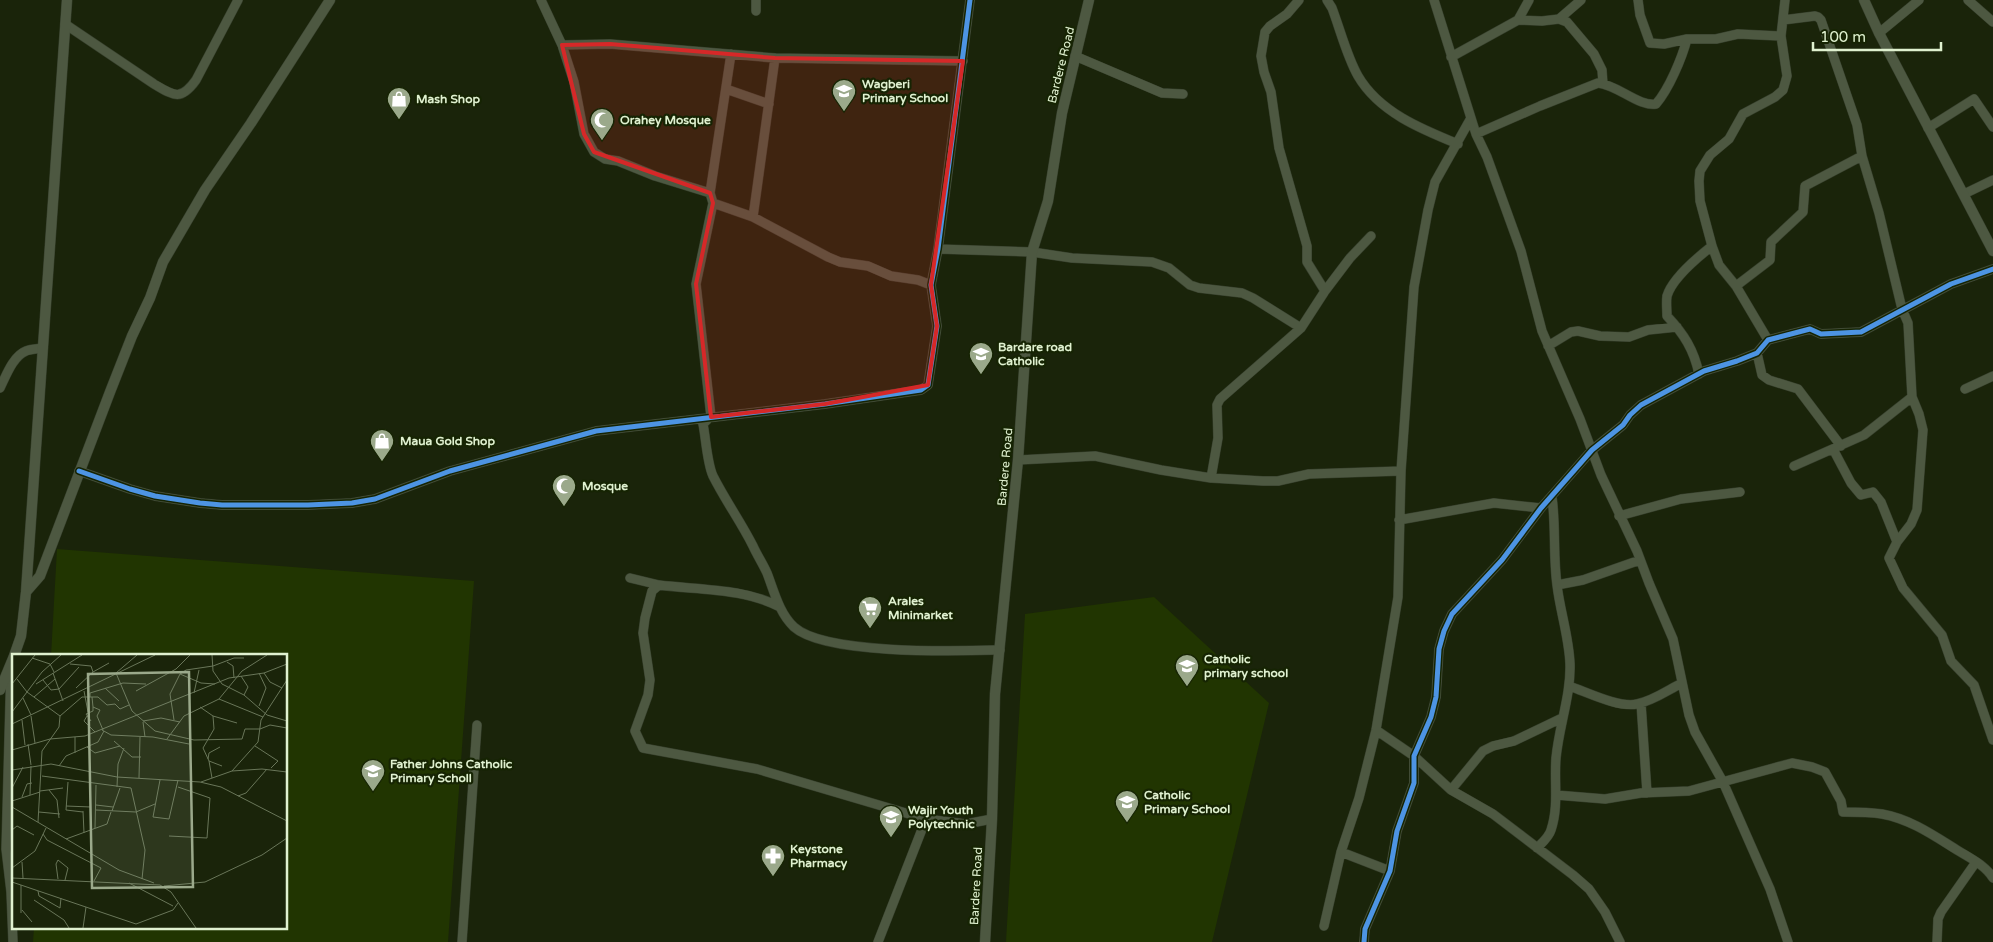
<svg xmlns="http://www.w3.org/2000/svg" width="1993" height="942" font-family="'Varela Round',sans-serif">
  <rect width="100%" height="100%" fill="#1a240a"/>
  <path fill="#213501" d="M57,549L474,581L448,942H33L34,928H286V656H51Z
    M1154,597L1269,703L1212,942H1006L1025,614Z"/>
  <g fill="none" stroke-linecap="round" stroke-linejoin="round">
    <g stroke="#363f2c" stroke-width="10">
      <path id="minor" d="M541,0L562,45L574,82L584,134L594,152L605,159L618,161L655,176L710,193
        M1299,0L1287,14L1270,26L1265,32L1261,56L1264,72L1271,92L1279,148L1307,246V262L1325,291
        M1327,0L1332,8C1340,29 1347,57 1358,76C1379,112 1421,129 1458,144
        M1434,0L1476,134L1487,157L1521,251L1542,331L1580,419L1601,475L1637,551L1649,583L1673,639L1689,715L1695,732L1723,782L1770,889L1788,942
        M1638,0L1640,15L1650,43L1664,44L1687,39
        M1968,0L1993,22
        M756,11V0
        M1559,19L1581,0
        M1518,20L1542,21L1559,19L1567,22L1594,54L1602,70L1603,84
        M1783,20L1815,16L1818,17L1821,20L1857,125L1862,156L1879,213L1902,309L1908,323L1912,397L1919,414L1923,430L1917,510L1911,524L1897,542
        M65,24L154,84C174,96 181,101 196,80L238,0
        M1879,33L1919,0
        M562,45L610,44L775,58L963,61
        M1075,56L1162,93L1183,94
        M1451,57L1518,20L1529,0
        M726,89L769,104
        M1928,128L1974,99L1993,127
        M1476,134L1540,106L1598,83C1618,85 1639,107 1656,104C1669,89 1682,58 1687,39H1716L1738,34L1781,36
        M1964,194L1993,180
        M713,203L753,217L828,257L840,262L868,266L891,276L918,280L931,285
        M753,217L775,58
        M1712,246L1719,265L1736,286L1768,340
        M938,249L1032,252L1072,258L1152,262L1169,268L1190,285L1199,288L1242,293L1253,298L1301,328
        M1736,286L1770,260L1771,242L1803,212L1805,186L1862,156
        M1548,346L1571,332L1578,331L1600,336L1629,337L1648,330L1677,327
        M1757,353L1762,375L1769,380L1798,389L1841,446
        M1699,374C1694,350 1684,334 1667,316C1667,310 1666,303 1667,296C1672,279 1698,257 1712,246L1700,201L1699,181L1700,171L1710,155L1729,139L1743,114L1775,97L1783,90L1787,76L1781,36L1785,0
        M0,388C6,376 13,356 26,351C31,349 38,349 43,348
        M1965,389L1993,376
        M710,417L703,424C706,439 707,463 713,476C725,500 741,522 753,546C757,555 763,564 767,573C774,591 779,613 794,627C825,655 957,651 1000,650
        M711,417L696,284L713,203L710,193L731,54
        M1833,449L1851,483L1861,495L1873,492L1881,502L1897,542L1889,558L1903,588L1942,635L1951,661L1974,685L1993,740
        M1018,460L1095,456L1161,470L1211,478L1263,481H1278L1309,474L1401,471
        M1794,466L1864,435L1912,397
        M79,471L130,489L155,496L200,503L222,505H308L352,503L375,499L450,471L596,431L825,404L921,390L928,385L937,326L931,285L938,249L970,0
        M1211,478L1218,438L1217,405L1220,399L1301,328L1325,291L1350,258L1371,236
        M1619,516L1681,499L1740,492
        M1399,520L1494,503L1541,508
        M630,578L659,585
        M1557,585L1583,580L1640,560
        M780,607C744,588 699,590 659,585L652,591L645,618L643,633L650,680L648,695L635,731L643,748L757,769L926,819L966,824L992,819
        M11,665L6,849L11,892L13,942
        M1569,686C1587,692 1618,708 1637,704C1653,701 1668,690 1682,683
        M1641,703L1647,793
        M1376,730L1414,756L1451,790L1493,814L1573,875L1589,889L1605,912L1620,942
        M1451,790L1483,751L1493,746L1514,741L1562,718
        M1556,795L1605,799L1641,793L1689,791L1792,763L1812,767L1825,772L1841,801L1843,812C1856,812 1869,812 1882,814C1910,819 1933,835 1957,850C1970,858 1985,865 1993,878
        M1537,848C1543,842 1549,837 1551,830C1559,806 1554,782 1556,758C1559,726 1571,695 1570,664C1569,637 1560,611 1557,585C1553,556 1556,526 1552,497
        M1341,852L1390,871
        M1324,926L1341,852L1359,798L1376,730L1398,597L1401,471L1414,287L1428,210L1435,182L1471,118
        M462,942L477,725
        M878,942L926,819
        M1364,942L1365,929L1390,871L1397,831L1414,783V756L1431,717L1436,697L1439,649L1444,631L1452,614L1502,560L1541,508L1592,450L1623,425L1630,415L1641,405L1704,371L1737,361L1757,353L1768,340L1810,329L1821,334L1861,332L1951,284L1993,269
        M1937,942L1938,919L1941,912L1976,862"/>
    </g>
    <g stroke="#363f2c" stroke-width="11">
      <path id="tertiary" d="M1864,0L1879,33L1993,251
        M26,592L40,576L110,392L132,336L150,298L163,262L205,190L251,123L330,0
        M14,656L21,636L26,592L67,0
        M0,690L14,656
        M985,942L992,819L995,694L1018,460L1032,252L1048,201L1062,113L1089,0"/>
    </g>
    <use href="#minor" stroke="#4d5841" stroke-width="9"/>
    <use href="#tertiary" stroke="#4d5841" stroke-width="10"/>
    <g stroke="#162403" stroke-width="8">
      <path id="cycleway" d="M79,471L130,489L155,496L200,503L222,505H308L352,503L375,499L450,471L596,431L825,404L921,390L928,385L937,326L931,285L938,249L970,0
        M1364,942L1365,929L1390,871L1397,831L1414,783V756L1431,717L1436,697L1439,649L1444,631L1452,614L1502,560L1541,508L1592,450L1623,425L1630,415L1641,405L1704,371L1737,361L1757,353L1768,340L1810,329L1821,334L1861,332L1951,284L1993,269"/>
    </g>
    <use href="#cycleway" stroke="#4d94e3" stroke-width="5"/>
  </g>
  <path fill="#d62828" fill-opacity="0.2" stroke="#d62828" stroke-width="4" stroke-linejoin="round" d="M610,44L775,58L963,61L931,285L937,326L928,385L825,404L711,417L696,284L713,203L710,193L594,152L584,134L562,45Z"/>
  <defs>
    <g id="school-pin" transform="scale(1.25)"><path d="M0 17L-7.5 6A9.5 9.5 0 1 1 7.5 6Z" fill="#9ba98b" stroke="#162403"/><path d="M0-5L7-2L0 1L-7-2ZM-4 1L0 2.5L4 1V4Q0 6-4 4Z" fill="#fff"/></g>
    <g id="shop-pin" transform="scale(1.25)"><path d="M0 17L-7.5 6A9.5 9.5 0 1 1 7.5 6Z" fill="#9ba98b" stroke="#162403"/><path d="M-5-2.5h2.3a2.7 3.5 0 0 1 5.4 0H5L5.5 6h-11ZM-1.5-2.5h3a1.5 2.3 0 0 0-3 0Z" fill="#fff"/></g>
    <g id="mosque-pin" transform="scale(1.25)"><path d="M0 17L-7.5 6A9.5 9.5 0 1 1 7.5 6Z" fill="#9ba98b" stroke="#162403"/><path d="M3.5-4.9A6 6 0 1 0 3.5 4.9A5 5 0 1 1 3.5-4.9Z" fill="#fff"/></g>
    <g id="supermarket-pin" transform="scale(1.25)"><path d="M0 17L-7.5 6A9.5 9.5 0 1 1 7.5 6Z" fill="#9ba98b" stroke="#162403"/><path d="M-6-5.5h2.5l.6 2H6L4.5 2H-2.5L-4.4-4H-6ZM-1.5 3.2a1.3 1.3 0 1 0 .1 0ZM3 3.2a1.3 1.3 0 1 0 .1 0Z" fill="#fff"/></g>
    <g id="university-pin" transform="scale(1.25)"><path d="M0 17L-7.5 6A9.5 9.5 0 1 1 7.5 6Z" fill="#9ba98b" stroke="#162403"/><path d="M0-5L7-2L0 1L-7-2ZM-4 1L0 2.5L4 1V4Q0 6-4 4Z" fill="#fff"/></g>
    <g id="pharmacy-pin" transform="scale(1.25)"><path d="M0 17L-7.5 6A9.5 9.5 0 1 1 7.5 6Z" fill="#9ba98b" stroke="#162403"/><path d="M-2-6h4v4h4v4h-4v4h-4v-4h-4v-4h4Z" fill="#fff"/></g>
  </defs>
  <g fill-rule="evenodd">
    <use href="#school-pin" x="844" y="91"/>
    <use href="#shop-pin" x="399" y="99"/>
    <use href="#mosque-pin" x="602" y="120"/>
    <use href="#school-pin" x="981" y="354"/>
    <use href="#shop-pin" x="382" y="441"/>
    <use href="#mosque-pin" x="564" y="486"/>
    <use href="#supermarket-pin" x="870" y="608"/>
    <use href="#school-pin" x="1187" y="666"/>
    <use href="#school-pin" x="373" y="771"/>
    <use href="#school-pin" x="1127" y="802"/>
    <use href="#university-pin" x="891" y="817"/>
    <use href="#pharmacy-pin" x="773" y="856"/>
  </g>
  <g text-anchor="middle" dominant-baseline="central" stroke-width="4.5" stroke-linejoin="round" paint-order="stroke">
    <g font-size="12" fill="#e0f1d0" stroke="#162403">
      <text transform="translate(1061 65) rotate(-76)">Bardere Road</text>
      <text transform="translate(1005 467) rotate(-85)">Bardere Road</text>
      <text transform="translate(976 886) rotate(-87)">Bardere Road</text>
    </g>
    <g font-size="12" font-weight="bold" fill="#e0f1d0" stroke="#162403" text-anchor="start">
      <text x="862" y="84">Wagberi<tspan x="862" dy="14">Primary School</tspan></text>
      <text x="416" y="99">Mash Shop</text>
      <text x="620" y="120">Orahey Mosque</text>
      <text x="998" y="347">Bardare road<tspan x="998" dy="14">Catholic</tspan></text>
      <text x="400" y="441">Maua Gold Shop</text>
      <text x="582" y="486">Mosque</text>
      <text x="888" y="601">Arales<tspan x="888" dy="14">Minimarket</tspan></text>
      <text x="1204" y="659">Catholic<tspan x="1204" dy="14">primary school</tspan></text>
      <text x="390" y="764">Father Johns Catholic<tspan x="390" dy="14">Primary Scholl</tspan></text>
      <text x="1144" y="795">Catholic<tspan x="1144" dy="14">Primary School</tspan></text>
      <text x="908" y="810">Wajir Youth<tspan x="908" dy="14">Polytechnic</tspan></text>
      <text x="790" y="849">Keystone<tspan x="790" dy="14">Pharmacy</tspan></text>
    </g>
  </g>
  <g transform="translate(12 654)">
    <rect width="275" height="275" fill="#1a240a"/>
    <path fill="none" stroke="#697659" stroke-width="1" d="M125,1L104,19L120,57L143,77L182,86L230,85L233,75H248L258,71L275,74M200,1L201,17L210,30L232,41L255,61L275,67M20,4L38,10L42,18M215,8L221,12L222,24M58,10L79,12L81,18M201,12L222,4H232M41,19L51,47M247,19L254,34L247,52M252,19L258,28L270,34M168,20L189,29L203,30M229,22L236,33L232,41M5,25L15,38L48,62L70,43H86L95,51L103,50L108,55L117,51M31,26L39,36L47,35L67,13M0,30L23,1M24,30L70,1M64,34L81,18L97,9M93,34L107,47M72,37L76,58M124,37L164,15L178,1M182,39L187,16M22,43L43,25M78,43V39L111,29L134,30M80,43L81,53L88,56L85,62L91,76M11,44L19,61M207,45L230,17L255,1M188,53L201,62L225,69M0,58L30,18L49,1M19,62L23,89M75,62L72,67L83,78M201,62L202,75L191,94L197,107L210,112M10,66L13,91M162,66L158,40L168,20L174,16L201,12M79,67L74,60L81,57V53M131,67L149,64L168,68M131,68L133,83M0,70L143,1M90,76L99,81L141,83L177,90M63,83V99M155,85L172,62L207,45L251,63M102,87L120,103H129M16,90L19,111M243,92L266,107L259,114M75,93L83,99L108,92M0,96L38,85L73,82L217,24L252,19L275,10M196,105L197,99L208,93M197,107L200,124M47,112L54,102L86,88L92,77M0,116L39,110L105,123L188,128L209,133L275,167M220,117L246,88L249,66L275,26M30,122L119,134L133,196L130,225M127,124L128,83M148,126L141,163L157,165L166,126M56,128L54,156L71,158M189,128L220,117L250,115L275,118M105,133L106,110L112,94M0,134L11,113M37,136L45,146L47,164M28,137L51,134M18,141L19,112M226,142L234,139L255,115M10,143L15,130L20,129M0,147L28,138M84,151L101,153M54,152L79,153M0,153L107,216L142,229M84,156L124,158L143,150M71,157L72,179M100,157L108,134M27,158L48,160M26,168L30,97L47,73L48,62M83,174L84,131M0,176L5,172L22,181M31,180L35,186L89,214L82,227M157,182L195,184L198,144L166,133M54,185L95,170L99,158M10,208L11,224M0,214L23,197L34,174M0,224L148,231L159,238L184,274M46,225L44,210L46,206L56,214L53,226M0,228L124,270L161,256L166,249M117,229L161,252M152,232L193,228L250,201L275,184M26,237L27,242L48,254L49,244M22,246L52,266L57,274M10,256L20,268M9,259V231M71,274L74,253"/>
    <path fill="#9ba98b" fill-opacity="0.15" stroke="#9ba98b" stroke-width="2.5" d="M177,18L181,233L80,234L76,20Z"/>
    <rect width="275" height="275" fill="none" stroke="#e0f1d0" stroke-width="2.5"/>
  </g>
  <path d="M1813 42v8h128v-8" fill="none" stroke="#e0f1d0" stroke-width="2.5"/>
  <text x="1820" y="42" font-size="15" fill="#e0f1d0" stroke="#162403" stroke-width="4" paint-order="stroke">100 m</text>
</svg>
